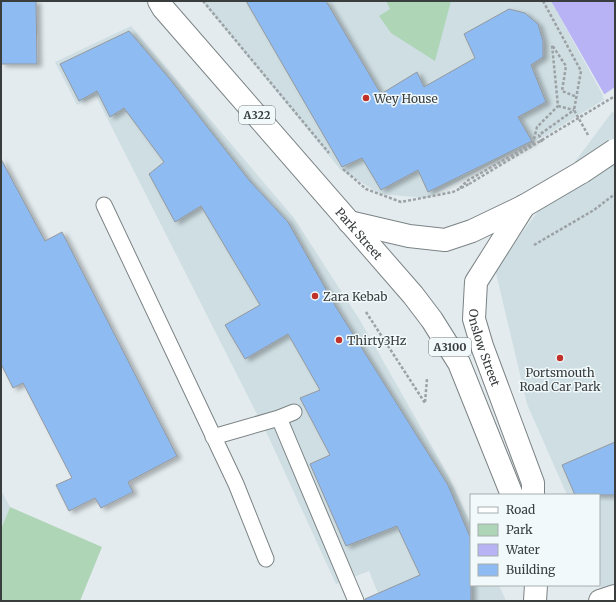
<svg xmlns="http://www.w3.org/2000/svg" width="616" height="602" font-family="Merriweather,serif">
  <defs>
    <filter id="shadow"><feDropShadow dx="4.5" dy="2.5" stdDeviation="2" flood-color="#0004"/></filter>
  </defs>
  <rect width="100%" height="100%" fill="#e3ebee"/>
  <path fill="#cedee3" d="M202,1H551L605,99L548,134L427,198L380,194L340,169Z
    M131,26L294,218L361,322L448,475L471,524V585H499L506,601H381L369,571L336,584L269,438L96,96L77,105L55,62Z
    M615,108V601H603L599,574V495H567L527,404L495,269Z
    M1,490L10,507L1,529Z"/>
  <path fill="#afd5b7" d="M386,1H451L435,61L391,33L379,16L390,9Z
    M10,507L102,547L80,601H1V529Z"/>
  <path fill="#b7b3f4" d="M551,1H615V113Z"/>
  <path fill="#e3ebee" d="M615,87V115L602,96Z"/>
  <path fill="#8ebcf2" stroke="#94989e" filter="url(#shadow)" d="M1,1H36L37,64H1Z
    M246,1H326L381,94L417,72L424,87L475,58L464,34L509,9L525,13L538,24L543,41V57L531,65L546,102L518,117L532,141L428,192L418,170L381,190L362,158L342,167Z
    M129,31L169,78L249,180L288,222L336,307L448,485L471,539V601H365V599L420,575L397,526L346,546L310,464L330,455L300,398L320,390L288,334L245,359L225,325L260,305L201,206L175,222L149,174L164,162L124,108L110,117L97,91L79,101L60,64Z
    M1,159L45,241L62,232L177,456L128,482L133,492L101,508L95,498L69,511L56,485L72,478L23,383L13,388L1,364Z
    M615,442V495H575L562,465Z"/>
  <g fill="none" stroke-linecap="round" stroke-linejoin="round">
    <g stroke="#7c8385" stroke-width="17">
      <path id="lane" d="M104,205L236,484L266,559
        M294,412L279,418L356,601
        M213,437L279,418"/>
    </g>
    <g stroke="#7c8385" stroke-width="24">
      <path id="street" d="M600,601L615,596"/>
    </g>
    <g stroke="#7c8385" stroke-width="24">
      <g id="primary">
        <path id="s1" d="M159,1L163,8L413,295L432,320L459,363L512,495"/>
        <path id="s2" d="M524,206L476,282L474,319L482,346L533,483V495"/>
        <path d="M349,222L409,236L445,240L472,231L524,206L582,172"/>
        <path d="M535,601L536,585"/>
      </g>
    </g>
    <path stroke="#9ba1a4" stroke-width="2.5" stroke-dasharray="3 2" stroke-linecap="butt" d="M203,1L329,153
      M543,1L581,71L574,110L588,135
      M558,106L574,110
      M542,142L539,135L574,110
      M343,169L366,189L401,202L453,192L469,184
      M460,188L467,181L533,143L537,127L558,106L552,45L566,66L562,91L577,97
      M534,245L594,210L615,194
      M366,312L425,403
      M425,402L427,379"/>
    <use href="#lane" stroke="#fff" stroke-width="15"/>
    <use href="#street" stroke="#fff" stroke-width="22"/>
    <use href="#primary" stroke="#fff" stroke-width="22"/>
    <g stroke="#7c8385" stroke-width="24" stroke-linecap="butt">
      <path id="primary-bridge" d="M582,172L615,150"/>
    </g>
    <path stroke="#9ba1a4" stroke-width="2.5" stroke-dasharray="3 2" stroke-linecap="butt" d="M469,184L615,96"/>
    <use href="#primary-bridge" stroke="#fff" stroke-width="22"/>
  </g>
  <g fill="#bf3129" stroke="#f1f9fb" stroke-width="1.5">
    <circle cx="366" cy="98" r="4"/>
    <circle cx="315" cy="296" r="4"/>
    <circle cx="339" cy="340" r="4"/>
    <circle cx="560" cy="358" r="4"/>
  </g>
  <g text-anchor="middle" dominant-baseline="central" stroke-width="3" stroke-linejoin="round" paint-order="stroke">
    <g fill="#f1f9fb" stroke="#707577" stroke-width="1">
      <rect x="239" y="106" width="36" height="18" rx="3"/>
      <rect x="429" y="338" width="42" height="18" rx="3"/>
    </g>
    <g font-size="11" font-weight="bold" fill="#393d3e">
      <text x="257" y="115">A322</text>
      <text x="450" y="347">A3100</text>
    </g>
    <g font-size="12" fill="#393d3e" stroke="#f1f9fb" text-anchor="start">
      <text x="374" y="98">Wey House</text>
      <text x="323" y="296">Zara Kebab</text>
      <text x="347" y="340">Thirty3Hz</text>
      <text x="560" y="372" text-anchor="middle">Portsmouth<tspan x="560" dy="14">Road Car Park</tspan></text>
    </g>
    <g font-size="12" fill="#393d3e" stroke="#f1f9fb">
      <text stroke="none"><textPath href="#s1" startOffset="307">Park Street</textPath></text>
      <text stroke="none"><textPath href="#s2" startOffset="157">Onslow Street</textPath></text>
    </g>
  </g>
  <rect width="616" height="602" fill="none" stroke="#393d3e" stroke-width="4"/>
  <rect x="470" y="494" width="130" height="92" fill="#f1f9fb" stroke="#a7aeaf"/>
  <rect x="478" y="507" width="20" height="6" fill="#ffffff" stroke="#a7aeaf"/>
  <text x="506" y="514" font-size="12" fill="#393d3e">Road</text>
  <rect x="478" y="524" width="20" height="12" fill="#afd5b7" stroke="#a7aeaf"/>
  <text x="506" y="534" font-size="12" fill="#393d3e">Park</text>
  <rect x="478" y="544" width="20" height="12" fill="#b7b3f4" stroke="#a7aeaf"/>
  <text x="506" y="554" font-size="12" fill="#393d3e">Water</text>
  <rect x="478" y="564" width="20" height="12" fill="#8ebcf2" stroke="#a7aeaf"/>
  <text x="506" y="574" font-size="12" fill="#393d3e">Building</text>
</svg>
